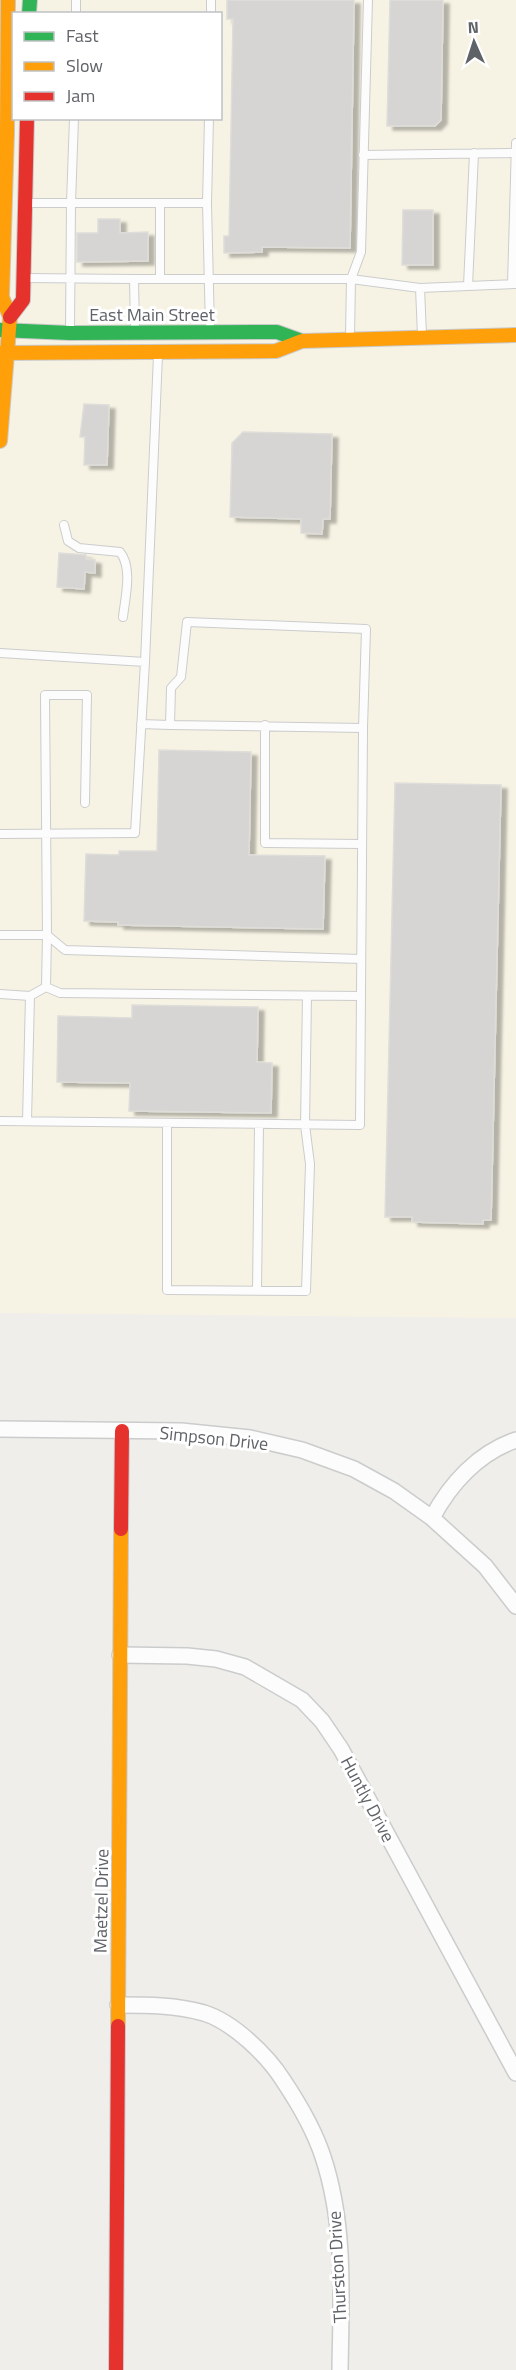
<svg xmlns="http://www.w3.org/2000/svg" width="516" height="2370" font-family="'Titillium Web',sans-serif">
  <defs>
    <filter id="shadow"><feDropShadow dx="6" dy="4" stdDeviation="1.5" flood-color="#0004"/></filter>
  </defs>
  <rect width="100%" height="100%" fill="#efeeea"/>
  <path fill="#f7f3e4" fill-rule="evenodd" d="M0,0H516V1318L0,1313ZM14,14H220V118H14Z"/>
  <path fill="#d6d5d3" stroke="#deddd9" stroke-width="1.5" filter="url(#shadow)" d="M227,0H354L350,248L262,247V252L224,253V236H229L233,19H227Z
    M390,0H443L441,120L435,126H387Z
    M403,210H433V265H402Z
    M98,219H120V233L148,232V261L77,262V233H98Z
    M84,404L109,405L107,465H84L85,437H80Z
    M243,432L332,434L330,519H323L322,534L301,533V519L230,517L232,443Z
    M59,553L86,555V559L95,560V573L85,572L84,589L57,587Z
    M159,750L251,752L249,855L325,856L323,929L118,925V922L84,921L86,854L119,855V851H157Z
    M395,783L501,785L491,1220H483V1224L412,1222V1217H385Z
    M132,1005L258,1007L257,1062L272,1063L271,1113L129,1111L130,1083L57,1082L58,1016L132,1018Z"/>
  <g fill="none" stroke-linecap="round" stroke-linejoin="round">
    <g stroke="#cbcccc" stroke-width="10">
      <path id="lane" d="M368,0L361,252L351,279L420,288L422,335
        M76,14V0
        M211,14V0
        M209,118L207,203L210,330
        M363,155L516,153
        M28,203H71L74,118
        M160,203H207
        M25,278L134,279L135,329
        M134,279H351L350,336
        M512,284L516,143
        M468,286L474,153
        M420,288L515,284
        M70,331L71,203H160V279
        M64,525L68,541L79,548L120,552C133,568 125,598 123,617
        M0,653L145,662L158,355
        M170,725L363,728
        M265,725V843L362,844
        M0,834L135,833L145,662
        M0,935H47L45,695H87L85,803
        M47,935L65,950L361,959
        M46,987L60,993L361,996
        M0,994L30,996L27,1121
        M30,996L46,987L47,935
        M0,1121L360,1125L363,728L366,629L187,622L181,677L171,688L170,725L141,724
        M167,1123V1290L306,1291L310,1164L305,1125L307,996
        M257,1290L259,1124"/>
    </g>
    <g stroke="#cbcccc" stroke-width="18">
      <path id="street" d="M0,1429L181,1431L250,1438L302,1450L354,1469L394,1491L432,1518L485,1566L516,1606
        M432,1518C450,1484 478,1453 516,1440
        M120,1655L187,1656L216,1659L245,1667L302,1700L322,1721L341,1749L516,2073
        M118,2005C147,2005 176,2005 204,2013C233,2022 267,2055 283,2080C299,2104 314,2129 323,2157C346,2226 341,2299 340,2370"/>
    </g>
    <g stroke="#cacacb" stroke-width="16">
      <path id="fast" d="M29,14L30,0
        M0,330L70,333L277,332L302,341"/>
    </g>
    <g stroke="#cacacb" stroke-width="16">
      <path id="slow" d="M0,353L276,351L302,341L516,335
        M0,441L10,317L2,297L7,133L8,0
        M118,2026L121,1529"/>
    </g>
    <g stroke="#cacacb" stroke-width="16">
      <path id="jam" d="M10,317L23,300L27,118
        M121,1529L122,1431
        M116,2370L118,2026"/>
    </g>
    <use href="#lane" stroke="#fdfcfc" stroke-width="8"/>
    <use href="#street" stroke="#fdfcfc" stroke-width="15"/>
    <use href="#fast" stroke="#30b455" stroke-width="14"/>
    <use href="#slow" stroke="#ff9f0a" stroke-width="14"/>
    <use href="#jam" stroke="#e5322d" stroke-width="14"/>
  </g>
  <g text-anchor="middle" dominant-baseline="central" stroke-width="6" stroke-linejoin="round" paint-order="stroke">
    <g font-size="18" fill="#5f6368" stroke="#fff">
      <text x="152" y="314">East Main Street</text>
      <text transform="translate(214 1438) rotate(6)">Simpson Drive</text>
      <text transform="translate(368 1799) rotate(62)">Huntly Drive</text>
      <text transform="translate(101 1901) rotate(-89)">Maetzel Drive</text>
      <text transform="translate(337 2267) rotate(-93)">Thurston Drive</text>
    </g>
  </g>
  <rect x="12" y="12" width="210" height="108" fill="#ffffff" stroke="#bfc1c3" stroke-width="1.5"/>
  <rect x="24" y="32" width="30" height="9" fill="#30b455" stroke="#bfc1c3" stroke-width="1.5"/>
  <text x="66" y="42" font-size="18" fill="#5f6368">Fast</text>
  <rect x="24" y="62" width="30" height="9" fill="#ff9f0a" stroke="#bfc1c3" stroke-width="1.5"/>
  <text x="66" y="72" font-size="18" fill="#5f6368">Slow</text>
  <rect x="24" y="92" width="30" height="9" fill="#e5322d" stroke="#bfc1c3" stroke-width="1.5"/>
  <text x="66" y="102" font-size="18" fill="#5f6368">Jam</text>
  <g transform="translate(474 42) rotate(357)" stroke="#ffffff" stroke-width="4.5" paint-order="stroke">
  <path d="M0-4.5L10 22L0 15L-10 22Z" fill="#5f6368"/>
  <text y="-9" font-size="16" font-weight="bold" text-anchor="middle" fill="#5f6368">N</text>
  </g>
</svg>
